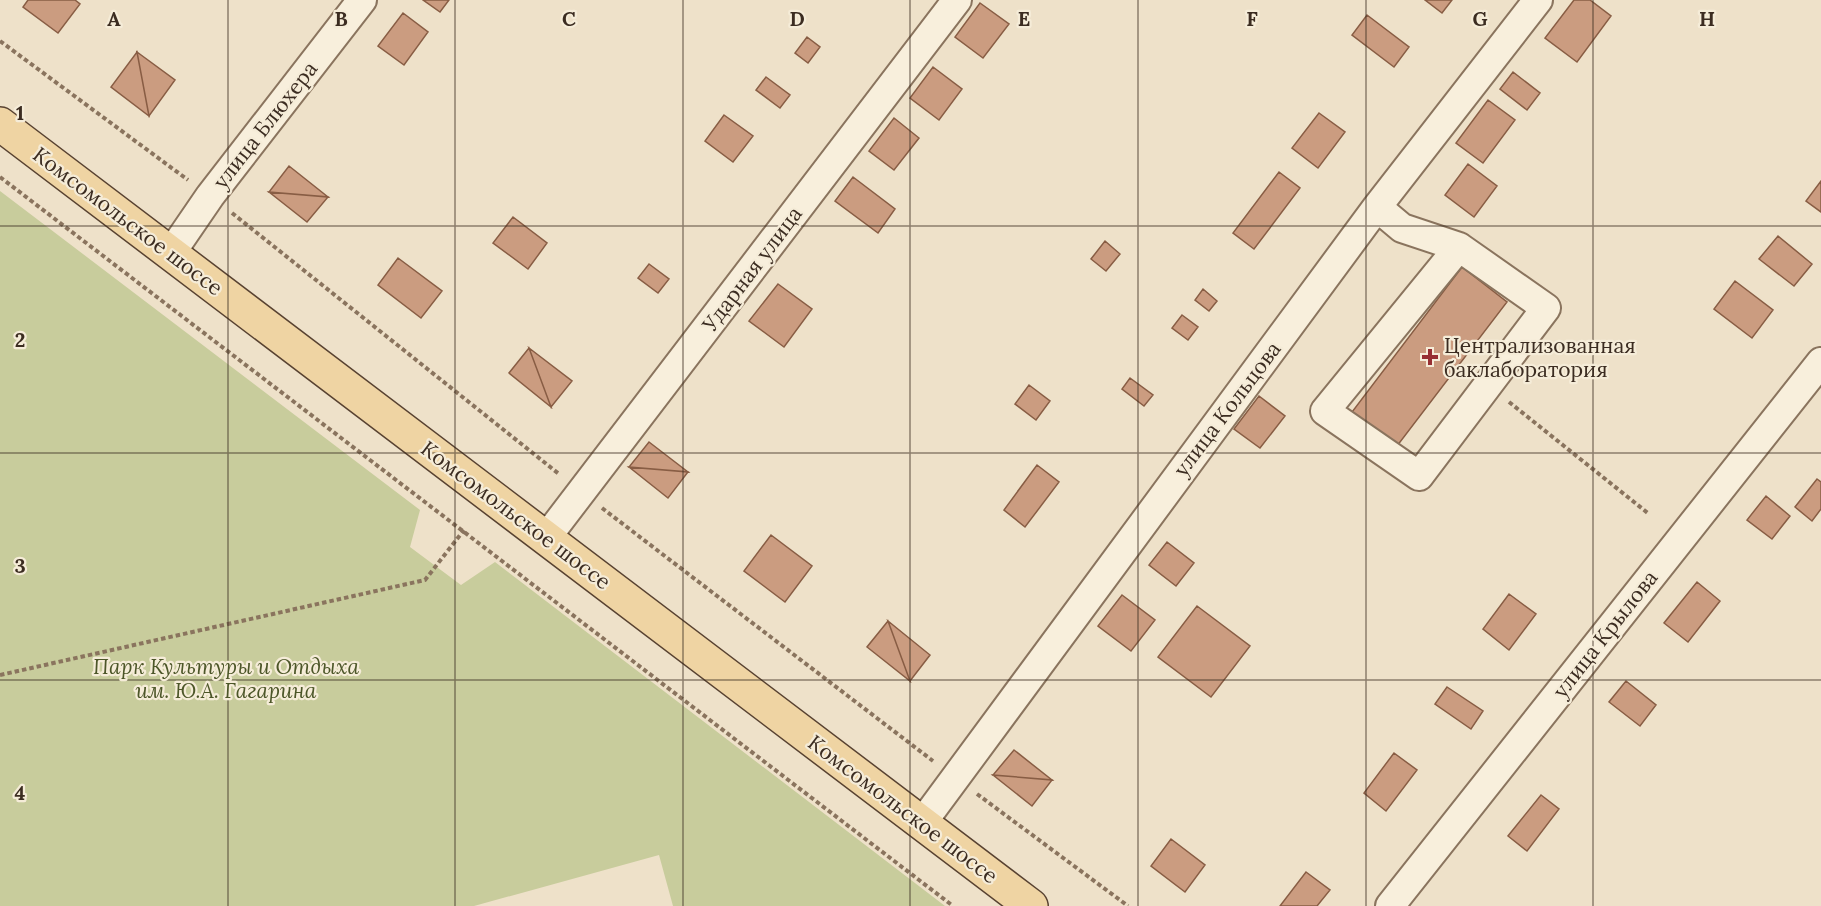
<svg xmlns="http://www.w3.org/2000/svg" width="1821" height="906" font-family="Lora,serif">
  <rect width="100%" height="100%" fill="#eee1c9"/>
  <path fill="#c8cc9c" d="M0,191L420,510L410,547L461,585L495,562L945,906H673L659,855L474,906H0Z"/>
  <path fill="#cb9c80" stroke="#885d44" stroke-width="1.5" d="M28,0H75L80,4L58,33L23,7Z
    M423,0H449L440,12Z
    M1425,0H1452L1442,13Z
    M1574,0H1590L1611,16L1577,62L1545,38Z
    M980,3L1009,24L983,58L955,37Z
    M403,13L428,32L404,65L378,46Z
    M1367,15L1409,47L1394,67L1352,35Z
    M807,37L820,47L808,63L795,53Z
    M137,52L149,116L111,87Z
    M137,52L175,80L149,116Z
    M933,67L962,89L939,120L910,98Z
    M1513,72L1540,93L1527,110L1500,89Z
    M766,77L790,95L780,108L756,90Z
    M1488,100L1515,120L1483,163L1456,143Z
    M1319,113L1345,132L1318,168L1292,148Z
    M724,115L753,136L733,162L705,141Z
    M894,118L919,138L894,170L869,151Z
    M1468,164L1497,186L1474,217L1445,195Z
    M289,166L328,197L269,192Z
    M1279,172L1300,188L1254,249L1233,233Z
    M853,177L895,209L878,233L835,201Z
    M1821,181V212L1806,201Z
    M269,192L328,197L307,222Z
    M513,217L547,243L528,269L493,243Z
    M1778,236L1812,264L1794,286L1759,259Z
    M1105,241L1120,254L1106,271L1091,259Z
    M398,258L442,291L421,318L378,285Z
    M649,264L669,279L658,293L638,278Z
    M1462,267L1507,302L1397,446L1352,412Z
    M1735,281L1773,310L1752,338L1714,309Z
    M778,284L812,309L784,347L749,321Z
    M1203,289L1217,301L1209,311L1195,300Z
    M1182,315L1198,327L1188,340L1172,328Z
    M529,348L572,381L551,407Z
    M529,348L551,407L509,373Z
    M1130,378L1153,395L1144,406L1122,389Z
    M1029,385L1050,401L1036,420L1015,404Z
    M1259,396L1285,416L1260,448L1234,429Z
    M649,442L688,472L629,467Z
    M1037,465L1059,482L1025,527L1004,510Z
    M629,467L688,472L668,498Z
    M1817,479L1821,482V509L1812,521L1795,507Z
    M1766,496L1790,516L1772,539L1747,520Z
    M771,535L812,566L785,602L744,571Z
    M1167,542L1194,563L1176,586L1149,565Z
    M1697,582L1720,601L1688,642L1664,623Z
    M1509,594L1536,614L1509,650L1483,629Z
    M1122,595L1155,620L1131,651L1098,626Z
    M1197,606L1250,646L1211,697L1158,657Z
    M888,621L930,655L910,681Z
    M888,621L910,681L867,647Z
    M1626,681L1656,705L1640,726L1609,702Z
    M1447,687L1483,711L1471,729L1435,704Z
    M1014,750L1052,780L993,775Z
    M1394,753L1417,770L1386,811L1364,793Z
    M993,775L1052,780L1032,806Z
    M1541,795L1559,809L1527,851L1508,836Z
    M1171,839L1205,865L1185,892L1151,866Z
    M1306,872L1330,890L1317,906H1280Z"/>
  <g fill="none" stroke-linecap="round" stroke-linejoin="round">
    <g stroke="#8a745e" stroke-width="32">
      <path id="minor" d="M1377,207L1402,228L1459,247L1546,308L1419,476L1325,411L1459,247
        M171,253L210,196L362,0
        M546,538L957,0
        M922,823L1377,207L1538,0
        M1390,906L1821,362"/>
    </g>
    <g stroke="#584231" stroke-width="36">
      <path id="major" d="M0,124L1031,906"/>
    </g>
    <path stroke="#8a745e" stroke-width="4" stroke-dasharray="4.5 3" stroke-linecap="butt" d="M0,41L188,180
      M0,177L953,906
      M232,213L559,474
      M1509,402L1649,514
      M602,508L933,761
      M0,675L425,580L464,530
      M977,794L1128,906"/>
    <use href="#minor" stroke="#f8efdc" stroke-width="28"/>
    <use href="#major" stroke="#efd4a3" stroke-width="33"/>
  </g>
  <path fill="none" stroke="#3b2c21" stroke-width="1.5" stroke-opacity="0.55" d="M228,0V906M455,0V906M683,0V906M910,0V906M1138,0V906M1366,0V906M1593,0V906M0,226H1821M0,453H1821M0,680H1821"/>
  <path fill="#972f33" stroke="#f5ecd8" stroke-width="2" d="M1427 348h6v6h6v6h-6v6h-6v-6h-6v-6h6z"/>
  <g text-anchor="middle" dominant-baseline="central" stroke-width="4.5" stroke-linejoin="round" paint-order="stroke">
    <g font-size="21" fill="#3b2c21" stroke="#f5ecd8">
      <text transform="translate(265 125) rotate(-52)">улица Блюхера</text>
      <text transform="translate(128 221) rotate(37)">Комсомольское шоссе</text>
      <text transform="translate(752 269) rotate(-53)">Ударная улица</text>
      <text transform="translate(1227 409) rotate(-53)">улица Кольцова</text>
      <text transform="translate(516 515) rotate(37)">Комсомольское шоссе</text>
      <text transform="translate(1605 634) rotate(-52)">улица Крылова</text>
      <text transform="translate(903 809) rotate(37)">Комсомольское шоссе</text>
    </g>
    <g font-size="21" fill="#3b2c21" stroke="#f5ecd8" text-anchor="start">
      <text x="1444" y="345">Централизованная<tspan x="1444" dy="24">баклаборатория</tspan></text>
    </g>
    <g font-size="21" font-style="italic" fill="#4c5628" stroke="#f5ecd8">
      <text x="226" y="666">Парк Культуры и Отдыха<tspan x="226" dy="24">им. Ю.А. Гагарина</tspan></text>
    </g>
  </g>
  <g font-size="20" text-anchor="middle" font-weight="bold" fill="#3b2c21" stroke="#f5ecd8" stroke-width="4.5" stroke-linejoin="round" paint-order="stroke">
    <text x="114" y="26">A</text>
    <text x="341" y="26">B</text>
    <text x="569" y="26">C</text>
    <text x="797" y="26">D</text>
    <text x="1024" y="26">E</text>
    <text x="1252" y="26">F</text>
    <text x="1480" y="26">G</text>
    <text x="1707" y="26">H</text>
    <text x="20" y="120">1</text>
    <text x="20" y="347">2</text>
    <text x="20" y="573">3</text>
    <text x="20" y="800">4</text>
  </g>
</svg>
